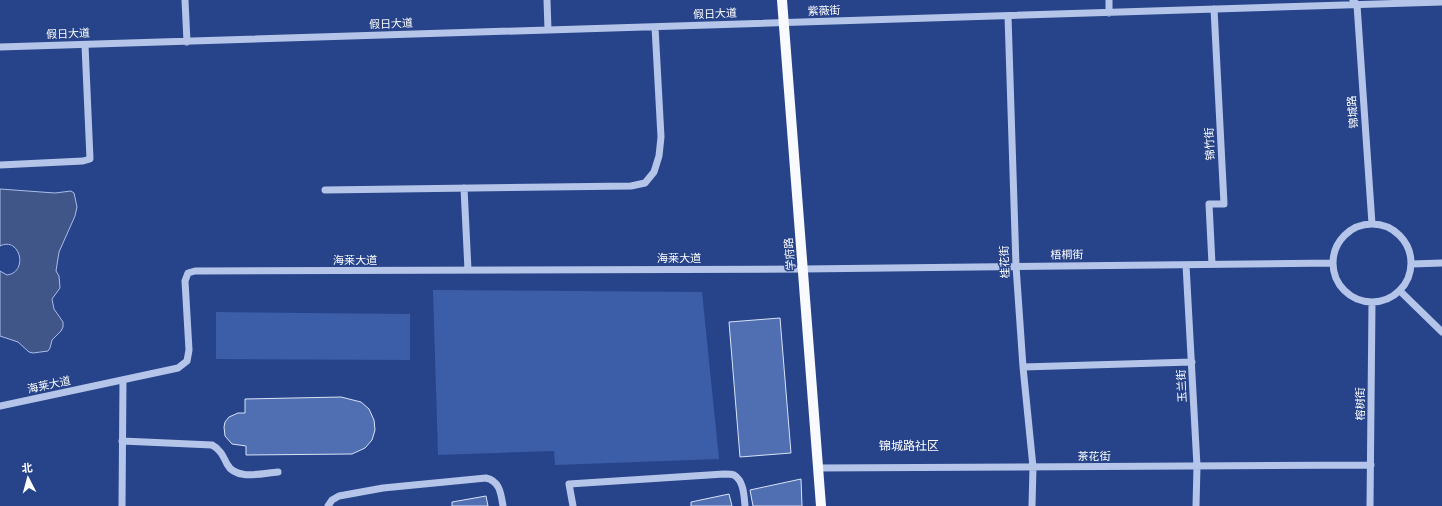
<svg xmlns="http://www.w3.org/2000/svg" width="1442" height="506" font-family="Rubik,'Noto Sans SC',sans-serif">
  <rect width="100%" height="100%" fill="#27448a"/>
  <path fill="#3c5da7" d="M433,290L702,292L719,459L555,465L554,451L438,455Z
    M216,312L410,314V360L216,359Z"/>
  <path fill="#405588" stroke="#aabeea" d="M0,189L55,193L71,191L74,193L77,207L75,216L59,252L56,271L59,276L60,288L52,299L54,309L63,322V327L61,331L52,340L50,348L48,351L33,353L29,352L18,342L0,336V271L7,275C29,272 20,236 0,246Z"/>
  <path fill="#506eb2" stroke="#d9e3f7" d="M780,318L791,453L740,457L729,322Z
    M341,397L361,402L369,409L374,420L375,430L372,440L365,448L352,454L246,455V446L232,444L225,436L224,427L225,422L229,417L238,413H245V399Z
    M801,479L802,506H753L750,490Z
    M729,494L732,506H691V502Z
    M486,496L488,506H452V502Z"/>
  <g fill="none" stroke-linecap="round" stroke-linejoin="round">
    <path stroke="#b5c5e9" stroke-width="7" d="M185,0L187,42
      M547,0L548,30
      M1109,0V13
      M1353,0L1357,5L1372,224
      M1008,16L1016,266L1023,367L1033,467L1032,506
      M0,47L1442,2
      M0,165L83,161L90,159L85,45
      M464,188L468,270
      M325,190L631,186L645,183L654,172L659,156L661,137L655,27
      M1333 263a39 39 0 1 1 78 0a39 39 0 1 1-78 0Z
      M1212,264L1209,204H1224L1214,9
      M1412,264L1442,263
      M1186,265L1197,466L1196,506
      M1400,291L1442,332
      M1023,367L1192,362
      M0,406L178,368L187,361L189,350L185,281L188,273L195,271L803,269L1332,263
      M122,441L212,445C220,449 223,456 227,464C236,481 262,473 278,472
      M818,468L1371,465
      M122,506L123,380
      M328,506L332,500L339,496L383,488L486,478C500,481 501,494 503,506
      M573,506L569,484L724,474C727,474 732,474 734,475C744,481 744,496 745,506
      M1370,506L1372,303"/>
    <path stroke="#f8fafe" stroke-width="10" d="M782,0L821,506"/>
  </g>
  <g text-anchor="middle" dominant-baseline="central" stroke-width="3" stroke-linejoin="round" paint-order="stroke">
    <g font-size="11" fill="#fff" stroke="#27448a">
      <text transform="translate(824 11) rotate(-2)">紫薇街</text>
      <text transform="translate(715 14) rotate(-2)">假日大道</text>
      <text transform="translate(391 24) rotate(-2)">假日大道</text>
      <text transform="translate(68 34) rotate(-2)">假日大道</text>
      <text transform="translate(1353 112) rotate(-94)">锦城路</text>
      <text transform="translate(1210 144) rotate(-93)">锦竹街</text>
      <text transform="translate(790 254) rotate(-95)">学府路</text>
      <text transform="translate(1067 255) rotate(-1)">梧桐街</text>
      <text x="679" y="258">海莱大道</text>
      <text x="355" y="260">海莱大道</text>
      <text transform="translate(1005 262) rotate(-93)">桂花街</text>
      <text transform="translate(49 385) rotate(-12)">海莱大道</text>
      <text transform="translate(1182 386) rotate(-93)">玉兰街</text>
      <text transform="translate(1360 404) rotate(-90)">榕树街</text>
      <text x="1094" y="456">茶花街</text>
    </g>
    <g font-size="12" fill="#fff" stroke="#27448a">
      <text x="909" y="446">锦城路社区</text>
    </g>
  </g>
  <g transform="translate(28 478) rotate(354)" stroke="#27448a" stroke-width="3" paint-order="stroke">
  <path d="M0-3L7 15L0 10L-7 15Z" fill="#ffffff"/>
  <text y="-6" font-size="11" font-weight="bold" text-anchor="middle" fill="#ffffff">北</text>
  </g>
</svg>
